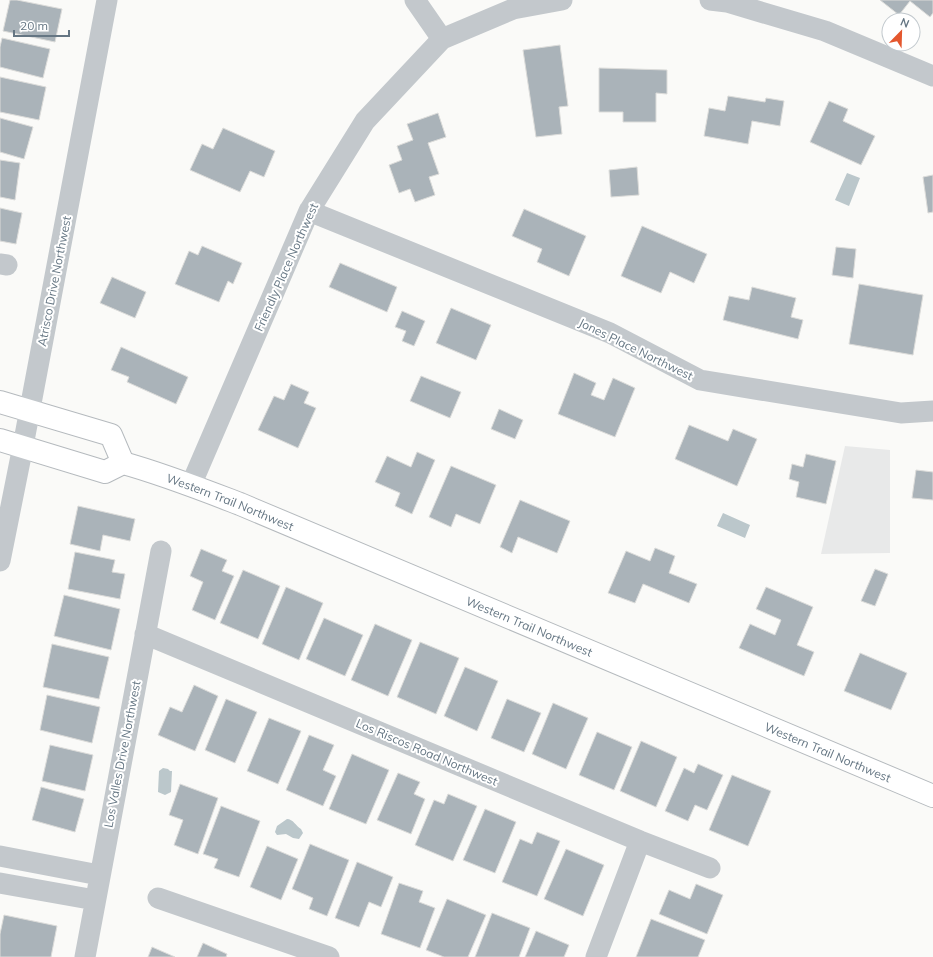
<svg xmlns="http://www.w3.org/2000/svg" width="933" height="957" font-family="Mulish,sans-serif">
  <rect width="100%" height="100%" fill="#fafaf8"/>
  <path fill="#e8e9e9" d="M845,446L890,450V553L821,554Z"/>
  <path fill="#bbc7cb" d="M847,173L860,178L849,206L835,200Z
    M723,513L750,525L745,538L717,526Z
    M163,768L168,769L170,771H172L171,792L165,795L158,792L159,771Z
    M287,819C293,819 296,826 301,829L303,833L299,839L293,838L286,834L277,835L275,832L277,826Z"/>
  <path fill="#aab3b9" stroke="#dcdcda" d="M10,0H17L62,9L55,42L3,31Z
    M880,0H933V13L930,17L910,1L899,15Z
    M2,38L50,49L43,78L0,67V47Z
    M560,45L568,106L559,107L562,134L536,137L523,50Z
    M599,68L667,70V94L656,93V122H623V112H599Z
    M0,77L46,87L39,120L0,112Z
    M728,96L765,102L766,98L784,101L780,126L752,121L748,144L704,136L709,108L725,111Z
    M829,101L848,109L843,121L875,136L861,165L810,142Z
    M438,113L446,137L428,143L439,174L429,177L435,195L415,202L410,189L399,193L389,165L402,160L397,146L413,140L407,124Z
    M0,118L33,127L24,159L0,152Z
    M223,128L275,151L264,177L250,171L240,192L190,170L202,144L213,149Z
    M0,160L20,163L15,200L0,197Z
    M637,167L639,195L611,197L609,170Z
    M933,175V212L928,213L923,177Z
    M0,208L22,213L16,244L0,241Z
    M524,209L586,236L569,276L537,262L542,249L512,236Z
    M642,226L707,254L694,283L670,272L661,293L621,276Z
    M202,246L242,263L233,284L228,281L219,302L175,284L189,251L198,255Z
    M836,247L856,249L853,278L832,275Z
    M340,263L397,287L387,312L329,287Z
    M112,277L146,292L135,318L100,303Z
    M859,284L923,295L913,355L849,344Z
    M752,287L796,298L791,317L803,320L798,339L723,320L729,296L749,300Z
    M451,308L491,325L476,360L436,343Z
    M402,311L425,321L414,346L402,341L406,331L395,327Z
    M121,347L188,377L176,404L127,382L129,377L111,370Z
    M574,373L596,383L591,395L604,400L613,378L635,388L615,437L558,414Z
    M421,376L461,392L450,418L410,401Z
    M291,384L309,392L304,403L316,408L298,448L258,430L274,396L284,400Z
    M499,409L523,420L515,439L491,429Z
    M689,425L728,441L733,429L757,439L737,486L675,459Z
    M417,452L435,460L412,514L395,506L400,493L375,482L387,456L411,467Z
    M806,454L836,461L826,504L796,497L799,482L789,479L792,464L803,467Z
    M451,466L496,485L480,524L456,514L451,527L429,517Z
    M916,470L933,472V500L912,498Z
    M520,500L570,521L557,553L518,537L512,553L500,547Z
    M78,506L135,519L130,541L103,535L100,551L70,544Z
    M655,548L675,556L669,573L697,584L689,603L643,584L635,603L608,593L626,551L650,561Z
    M201,549L227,560L222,571L234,576L215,620L192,610L203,582L190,576Z
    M75,552L115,560L112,572L125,574L120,599L68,589Z
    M875,569L888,574L875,606L861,601Z
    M243,570L280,586L258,639L220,623Z
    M286,587L323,603L299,660L262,644Z
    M766,587L813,607L797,645L814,652L804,676L739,648L750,624L775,635L781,620L756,609Z
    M64,595L120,609L111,650L54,636Z
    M324,618L363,635L345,676L306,659Z
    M375,624L412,640L388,696L351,680Z
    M420,642L459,658L436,714L397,697Z
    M52,644L109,657L99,699L43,687Z
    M860,653L907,673L891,710L844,691Z
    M465,667L498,681L477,731L444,716Z
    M194,685L218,696L195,751L158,735L170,707L182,712Z
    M47,695L100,707L92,743L40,730Z
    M226,699L257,712L235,763L205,750Z
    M507,699L541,713L524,752L491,738Z
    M553,703L588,718L566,769L532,754Z
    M269,718L301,731L278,784L247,771Z
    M597,732L632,747L614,790L579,775Z
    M309,735L334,745L323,770L336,776L323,806L286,790Z
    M641,741L677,757L656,807L620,791Z
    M50,745L93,755L85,791L42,781Z
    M352,754L389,770L366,824L329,809Z
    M698,764L723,775L707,810L695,805L688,821L665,811L684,768L694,773Z
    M398,773L420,782L414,794L425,799L411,834L377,820Z
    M732,775L771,791L748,846L709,830Z
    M180,784L218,798L198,854L174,845L183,820L169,815Z
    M41,787L84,799L75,832L32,820Z
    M448,794L477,806L453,861L415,845L434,800L444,804Z
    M221,806L260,821L239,877L214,868L218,859L203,854Z
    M485,809L516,822L495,873L463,860Z
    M537,832L560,841L537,896L502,882L520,839L532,844Z
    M310,844L349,860L327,916L309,909L313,898L292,889Z
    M267,846L298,859L281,900L250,887Z
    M566,849L604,865L583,916L544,899Z
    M357,862L393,877L381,907L369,902L359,927L335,918Z
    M399,883L423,891L419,902L435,908L420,948L381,934Z
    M696,884L723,895L707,934L659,914L669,890L690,899Z
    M447,899L486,915L468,957H444L426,950Z
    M492,913L530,928L519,957H475Z
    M4,915L57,926L51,957H0V934Z
    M651,919L705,940L698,957H636Z
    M536,931L569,945L564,957H525Z
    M203,943L227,954L226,957H197Z
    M152,947L175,957H148Z"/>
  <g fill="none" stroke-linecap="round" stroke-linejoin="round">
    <g stroke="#b5babe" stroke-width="24">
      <g id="major">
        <path d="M0,402L111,435L123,463"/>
        <path id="s1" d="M0,440L105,472L123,463C163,474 201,489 240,504L933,796"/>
      </g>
    </g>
    <path stroke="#c3c8cc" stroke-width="21" d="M415,0L442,39
      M710,0L727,2L825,31L933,76
      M309,211L610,333L700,380L901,413L933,411
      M0,264L7,265
      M191,485L309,211L365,121L442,39L513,9L562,0
      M0,561L23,446L107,0
      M145,634L640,841L710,868
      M0,856L99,875
      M0,883L95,900
      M158,898L329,957
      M85,957L161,551
      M596,957L640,841"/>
    <use href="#major" stroke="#fff" stroke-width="22"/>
  </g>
  <g text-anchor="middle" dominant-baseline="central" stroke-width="4" stroke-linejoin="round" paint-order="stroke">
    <g font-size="12" fill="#657683" stroke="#fff">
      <text transform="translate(286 267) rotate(-66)">Friendly Place Northwest</text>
      <text transform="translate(54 281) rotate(-79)">Atrisco Drive Northwest</text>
      <text transform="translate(636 349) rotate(26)">Jones Place Northwest</text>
      <text stroke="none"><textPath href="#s1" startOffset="244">Western Trail Northwest</textPath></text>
      <text stroke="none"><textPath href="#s1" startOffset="568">Western Trail Northwest</textPath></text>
      <text stroke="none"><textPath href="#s1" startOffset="892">Western Trail Northwest</textPath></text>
      <text transform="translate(427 752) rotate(23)">Los Riscos Road Northwest</text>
      <text transform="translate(122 754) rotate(-79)">Los Valles Drive Northwest</text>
    </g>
  </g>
  <g transform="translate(901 32) rotate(23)"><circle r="19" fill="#ffffff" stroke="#c1c8cd"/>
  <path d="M0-3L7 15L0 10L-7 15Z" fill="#e4572e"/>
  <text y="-6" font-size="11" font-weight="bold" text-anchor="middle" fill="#657683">N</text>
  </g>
  <path d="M14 30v6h55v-6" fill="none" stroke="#657683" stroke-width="2"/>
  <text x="20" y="30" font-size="12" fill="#657683" stroke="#ffffff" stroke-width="3" paint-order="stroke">20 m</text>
</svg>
